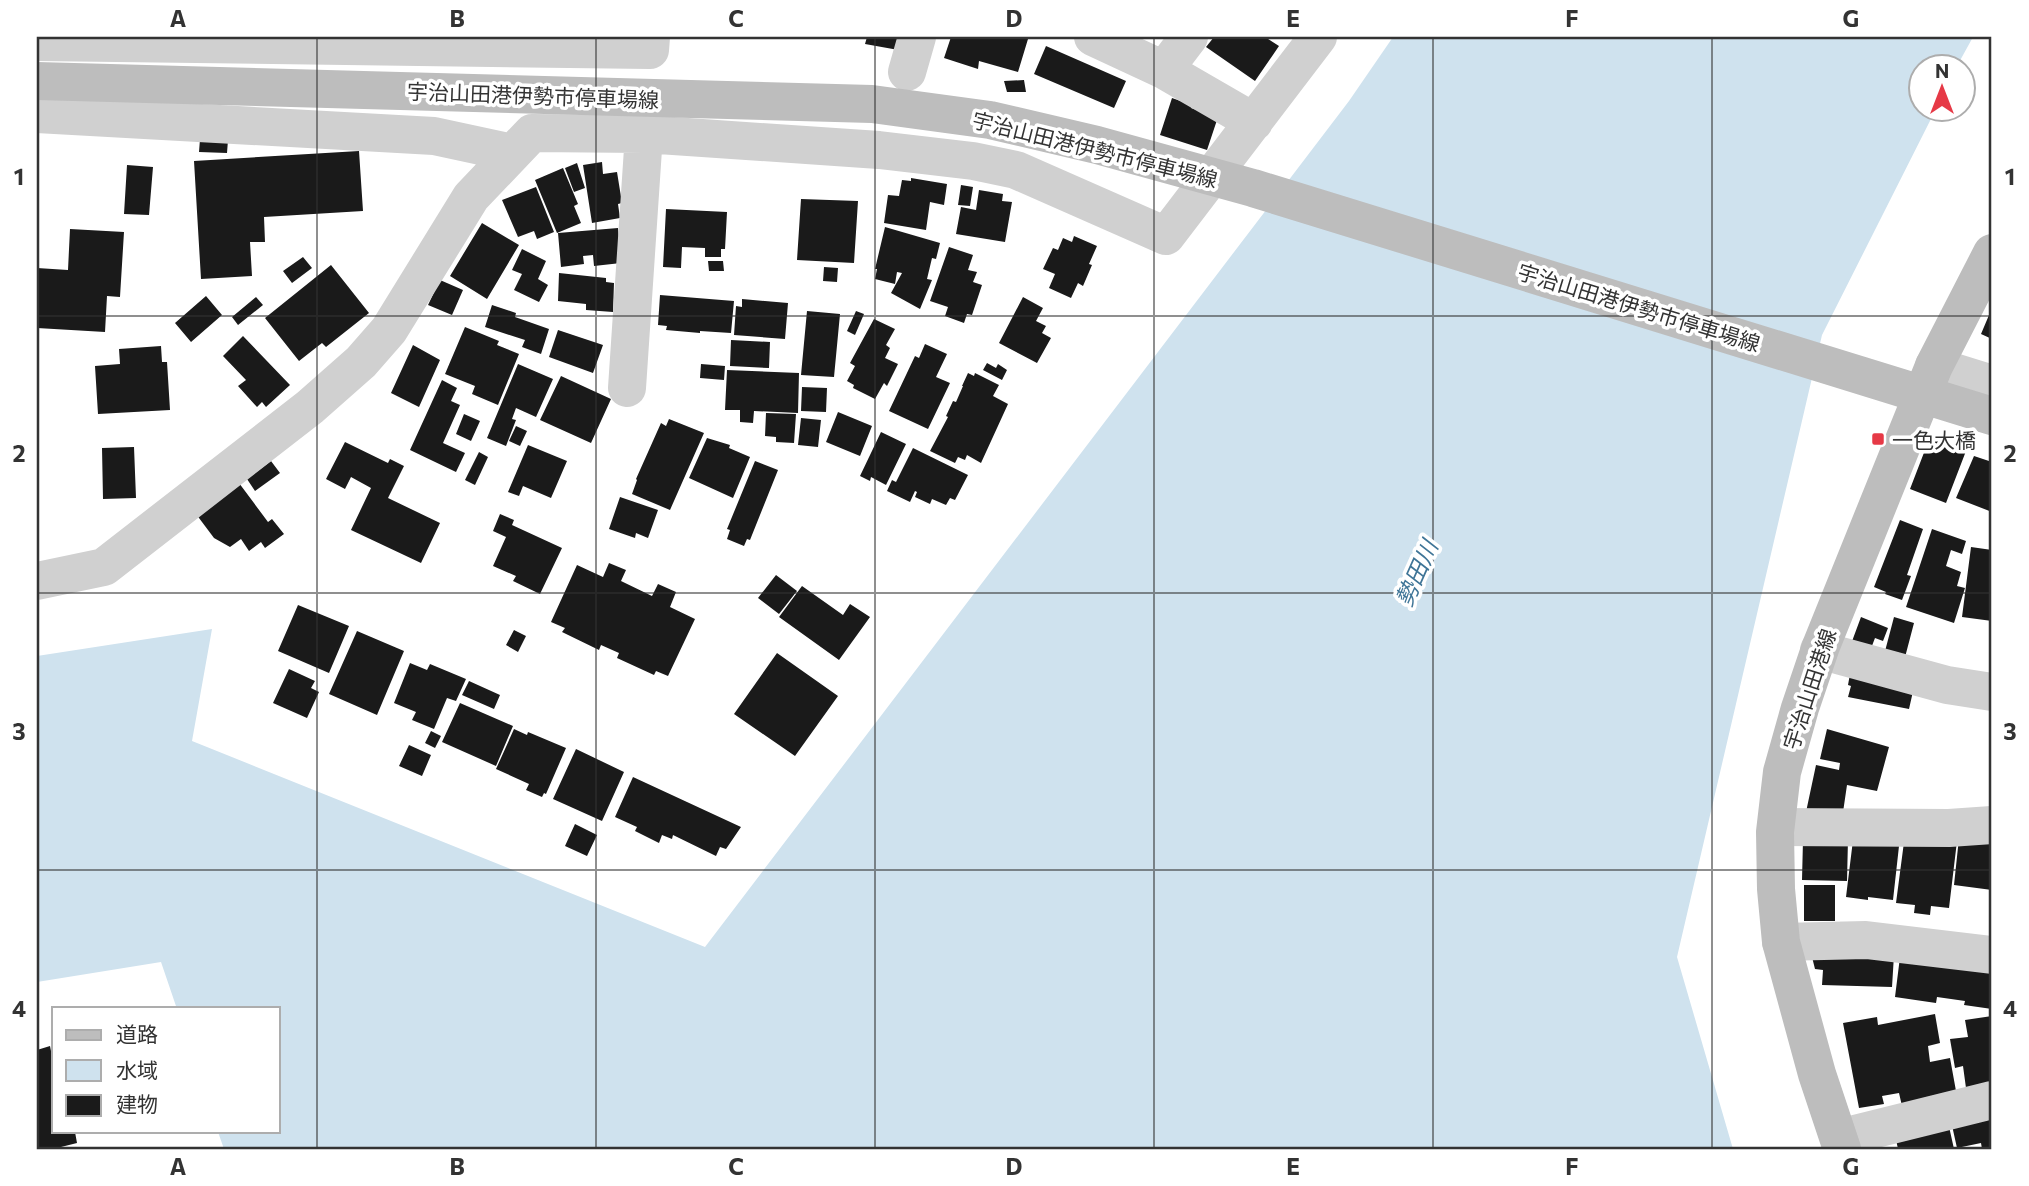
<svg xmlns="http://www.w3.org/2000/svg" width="2029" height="1186" font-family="Commissioner,'Noto Sans JP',sans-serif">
  <rect width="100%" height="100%" fill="#fff"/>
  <path fill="#cfe2ee" d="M1393,37H1973L1957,66H1920V108L1936,109L1822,335L1677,957L1733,1149H224L218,1132H278V1009H177L161,962L37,982V656L212,629L192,741L705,947L1349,101Z"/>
  <path fill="#1a1a1a" d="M867,37H906L904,51L865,44Z
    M951,37H1023L1028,39L1018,72L979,61L978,69L944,58Z
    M1214,37H1265L1279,46L1255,81L1206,47Z
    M1046,46L1126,81L1114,108L1034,74Z
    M1024,80L1026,92H1007L1004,81Z
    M1172,98L1192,105L1191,108L1218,117L1207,150L1160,135Z
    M200,139L228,140L227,153L199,152Z
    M359,151L363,211L264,217L265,242H250L252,276L201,279L194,161Z
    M602,162L603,174L617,172L622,203L618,204L620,218L592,223L583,165Z
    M577,163L585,188L574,192L565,168Z
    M127,165L153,167L149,215L124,214Z
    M563,168L578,204L574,206L581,223L557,233L535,180Z
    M911,178L947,184L944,205L930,202L926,230L884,223L888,195L899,196L902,180L911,181Z
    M961,185L973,187L970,206L958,205Z
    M536,187L554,232L537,239L534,231L518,237L502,200Z
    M979,190L1003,194L1002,201L1012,202L1005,242L956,234L961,207L976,210Z
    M801,199L858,201L854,263L797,260Z
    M666,209L727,212L725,249H721V257H705V248L682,247L681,268L663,267Z
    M482,223L519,245L487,299L450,276Z
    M885,227L940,243L936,259L932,258L927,279L932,280L920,309L891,293L902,273L897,272L895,284L875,279L877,269H875Z
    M618,228L621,263L594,266L593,255L583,256L584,264L561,267L558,233Z
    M70,229L124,232L120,297L107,296L105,332L37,328V268L68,270Z
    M1074,236L1097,246L1089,264L1092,265L1083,286L1078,283L1071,298L1049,288L1055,274L1043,269L1053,248L1058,250L1063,238L1072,242Z
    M949,247L973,255L968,270L977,272L973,282L982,285L972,315L967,314L964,323L945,316L948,307L930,301Z
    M522,249L546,261L538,279L548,285L539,302L514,290L522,274L512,270Z
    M303,257L312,268L292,283L283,271Z
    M708,261H723L724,271H709Z
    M331,265L369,313L326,347L322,343L299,361L265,318Z
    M824,267L838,268L837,282L823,281Z
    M559,273L606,278V282L614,283L613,312L586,310V304L558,301Z
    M440,280L463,290L452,315L428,305Z
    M660,295L734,301L731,333L700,331V333L666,330L667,326L658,325Z
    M206,296L222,315L191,342L175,323Z
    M256,297L263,305L238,325L232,317Z
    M1023,297L1043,308L1036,321L1046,326L1042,333L1051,338L1037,363L999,343Z
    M742,299L788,303L785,339L734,335L736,306L742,307Z
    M492,305L516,313L515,317L549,329L541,354L522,347L525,340L485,327Z
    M1992,308V339L1981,334Z
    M807,311L840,314L834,377L801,375Z
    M856,311L864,314L855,335L847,331Z
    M874,319L895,329L886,345L890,348L885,358L898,364L887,386L884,383L875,399L853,388L854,385L847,381L855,366L850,363Z
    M465,327L499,341L497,345L519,354L498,405L472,394L475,386L445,374Z
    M558,330L603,345L593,373L549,357Z
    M243,336L290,385L266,407L262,402L257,407L238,386L246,380L223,356Z
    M731,340L770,342L769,368L730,366Z
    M925,344L947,354L936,377L950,383L928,429L889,411L915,356L919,358Z
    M413,345L440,360L419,407L391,393Z
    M161,346L162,362H167L170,410L98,414L95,366L120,364L119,349Z
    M987,363L996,368L998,364L1007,370L1002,380L983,370Z
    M518,364L553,379L536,417L516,408L512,419L516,420L506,446L487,438Z
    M701,364L725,366L724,380L700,378Z
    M727,370L799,373L798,413L754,411L753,423L740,422V410H725Z
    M968,373L974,376L975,373L999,385L993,396L1008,404L981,463L967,455L965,460L958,457L955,463L930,451L948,417L946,416L953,401L956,402L963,386H962Z
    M561,376L611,399L591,443L540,420Z
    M442,380L457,388L451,401L460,405L443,443L465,453L456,472L410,450Z
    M802,387L827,388L826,412L801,411Z
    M838,412L872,426L860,456L826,442Z
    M766,413L796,414L794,443L776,442V437L765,436Z
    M464,414L480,421L471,441L456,434Z
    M801,418L821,420L818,447L798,445Z
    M669,419L704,433L670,510L632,494L637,480L636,479L661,423L666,426Z
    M516,426L527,431L520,446L509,441Z
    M881,432L906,444L886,485L871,477L870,481L860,476Z
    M1930,437L1966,451L1946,503L1910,489Z
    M707,438L730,445L729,448L750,457L733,498L689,478Z
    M345,442L388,463L390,459L404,466L388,498L440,523L421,563L351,530L371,488L351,477L345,489L326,479Z
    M528,445L567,461L551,498L523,486L519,496L508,492Z
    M134,447L136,498L103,499L102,448Z
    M913,448L968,475L955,500L950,498L946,505L932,499L930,504L915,497L917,492L915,491L910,502L887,491L892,480L896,482Z
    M479,452L488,457L475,485L465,480Z
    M1974,456L1992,462V512L1956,498Z
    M271,461L280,473L255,491L247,479Z
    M755,461L778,470L750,540L747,539L744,546L727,539L730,530L727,529Z
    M239,483L268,522L272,519L284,534L265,548L261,542L249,551L241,539L230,547L214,538L196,514Z
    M620,497L658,510L648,538L636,533L635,538L609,529Z
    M500,514L514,520L512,525L562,548L540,594L513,581L516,576L493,566L506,537L493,531Z
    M1900,520L1923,529L1907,575L1911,576L1902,600L1885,594L1886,592L1874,587Z
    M1932,529L1966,541L1962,554L1951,550L1946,566L1961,572L1957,586L1965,588L1954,623L1906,607Z
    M1971,547L1992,550V621L1962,617Z
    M609,563L626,570L621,581L652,596L658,584L676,592L670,607L695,619L668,676L656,671L654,675L617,658L619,653L601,645L599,650L562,632L565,628L551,622L577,565L603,577Z
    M776,575L797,591L779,614L758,598Z
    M802,586L843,615L850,604L870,617L839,660L779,617Z
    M298,605L349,626L329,673L278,651Z
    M1861,617L1888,628L1883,641L1875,638L1870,651L1851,644Z
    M1894,617L1914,623L1904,661L1884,655Z
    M514,630L526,636L518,652L506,645Z
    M357,631L404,651L377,715L329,694Z
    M777,653L838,696L795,756L734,714Z
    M410,663L427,670L430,664L466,679L456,701L447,698L434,729L412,720L416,712L394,703Z
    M289,669L315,681L311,688L319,692L307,718L273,703Z
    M1850,674L1914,687L1909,709L1848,697L1851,686L1848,685Z
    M469,681L500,695L494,709L462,695Z
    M460,703L513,726L496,766L442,742Z
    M514,729L527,735L528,732L566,748L546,794L544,793L542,797L526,790L529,784L496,769Z
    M1827,729L1889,747L1877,791L1847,785L1842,819L1806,812L1816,765L1839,770L1840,763L1820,759Z
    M431,731L441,736L435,748L425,743Z
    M409,745L431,755L422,776L399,766Z
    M576,749L624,772L602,821L553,799Z
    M633,777L741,827L726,849L720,847L716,856L673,835L672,839L662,835L659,843L635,831L637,827L615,817Z
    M575,824L597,835L587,856L565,846Z
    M1959,838L1992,842V890L1954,885Z
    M1848,839L1847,881L1802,880L1803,840Z
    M1853,840L1899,846L1893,900L1868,897V900L1846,897Z
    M1957,841L1949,908L1931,906L1930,915L1914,913L1915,905L1896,903L1904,842Z
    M1804,885H1835V921H1804Z
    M1810,949L1894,955L1892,987L1822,985L1823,970L1815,969Z
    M1900,957L1992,963V1009L1964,1005L1965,1001L1937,997L1936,1003L1895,997Z
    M1935,1014L1940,1043L1928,1046L1930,1062L1950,1058L1956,1091L1902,1106L1899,1093L1882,1096L1884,1104L1859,1108L1843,1023L1877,1017L1878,1025Z
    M1992,1016V1084L1966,1088L1963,1066L1955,1068L1950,1039L1968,1037L1965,1020Z
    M50,1046L51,1051L54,1050V1132H75L77,1143L53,1149H37V1050Z
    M1992,1111V1149H1982L1981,1143L1957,1148L1951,1121Z
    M1948,1122L1954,1149H1898L1895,1135Z"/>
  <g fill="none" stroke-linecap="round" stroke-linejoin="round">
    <path stroke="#d0d0d0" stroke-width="38" d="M1093,37L1164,70L1254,122
      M37,42L650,50L651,37
      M1164,70L1189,37
      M907,72L917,37
      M37,114L434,136L513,153
      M1934,366L1992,384
      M627,388L644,134
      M37,581L104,567L310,407L361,362L389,330L471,197L532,133L644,134L879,150L973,161L1016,170L1166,236L1318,37
      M1819,650L1947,685L1992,692
      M1776,827L1949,828L1992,825
      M1781,942L1866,940L1992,955
      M1839,1138L1992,1100"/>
    <path stroke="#bdbdbd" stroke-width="38" d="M37,81L872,104L990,120L1097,145L1253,188L1992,416
      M1842,1149L1817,1074L1781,942L1776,889L1775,832L1782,772L1800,708L1821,646L1934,366L1992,253"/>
  </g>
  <path fill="none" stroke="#333" stroke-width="2" stroke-opacity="0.55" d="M317,37V1149M596,37V1149M875,37V1149M1154,37V1149M1433,37V1149M1712,37V1149M37,316H1992M37,593H1992M37,870H1992"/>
  <rect fill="#e63946" stroke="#fff" stroke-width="2.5" x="1871" y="432" width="14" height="14" rx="3.5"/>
  <g text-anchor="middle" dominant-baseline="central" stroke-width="7" stroke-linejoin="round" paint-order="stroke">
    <g font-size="21" fill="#333" stroke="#fff">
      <text transform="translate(533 95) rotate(2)">宇治山田港伊勢市停車場線</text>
      <text transform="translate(1095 149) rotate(14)">宇治山田港伊勢市停車場線</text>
      <text transform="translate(1639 307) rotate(17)">宇治山田港伊勢市停車場線</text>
      <text transform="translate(1809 689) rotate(-72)">宇治山田港線</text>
    </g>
    <g font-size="21" fill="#333" stroke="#fff" text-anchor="start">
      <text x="1892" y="439">一色大橋</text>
    </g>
    <g font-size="23" font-style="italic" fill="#3f7597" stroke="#fff">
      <text transform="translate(1416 573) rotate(-66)">勢田川</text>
    </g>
  </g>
  <rect width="2029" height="1186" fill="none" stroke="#ffffff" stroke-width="77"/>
  <rect x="52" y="1007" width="228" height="126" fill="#ffffff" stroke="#adadad" stroke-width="2"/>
  <rect x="66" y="1030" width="35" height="10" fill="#bdbdbd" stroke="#adadad" stroke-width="2"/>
  <text x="116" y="1042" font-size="21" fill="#333333">道路</text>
  <rect x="66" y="1060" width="35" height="21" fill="#cfe2ee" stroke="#adadad" stroke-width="2"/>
  <text x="116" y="1078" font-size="21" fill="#333333">水域</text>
  <rect x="66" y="1095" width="35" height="21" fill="#1a1a1a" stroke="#adadad" stroke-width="2"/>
  <text x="116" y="1112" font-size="21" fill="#333333">建物</text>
  <g transform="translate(1942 88)"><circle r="33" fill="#ffffff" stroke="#adadad" stroke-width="2"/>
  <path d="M0-5L12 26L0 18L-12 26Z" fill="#e63946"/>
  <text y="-10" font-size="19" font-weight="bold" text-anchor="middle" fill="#333333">N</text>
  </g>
  <rect x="38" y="38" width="1952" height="1110" fill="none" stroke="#333" stroke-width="2.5"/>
  <g font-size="23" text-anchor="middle" font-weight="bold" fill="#333">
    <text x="178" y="27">A</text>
    <text x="457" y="27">B</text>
    <text x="736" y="27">C</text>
    <text x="1014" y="27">D</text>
    <text x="1293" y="27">E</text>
    <text x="1572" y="27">F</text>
    <text x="1851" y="27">G</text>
    <text x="19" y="185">1</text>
    <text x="2010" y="185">1</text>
    <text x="19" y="462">2</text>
    <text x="2010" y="462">2</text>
    <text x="19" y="740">3</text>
    <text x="2010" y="740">3</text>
    <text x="19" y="1017">4</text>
    <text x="2010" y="1017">4</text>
    <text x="178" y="1175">A</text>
    <text x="457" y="1175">B</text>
    <text x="736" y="1175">C</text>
    <text x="1014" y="1175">D</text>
    <text x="1293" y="1175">E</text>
    <text x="1572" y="1175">F</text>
    <text x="1851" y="1175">G</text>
  </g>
</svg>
